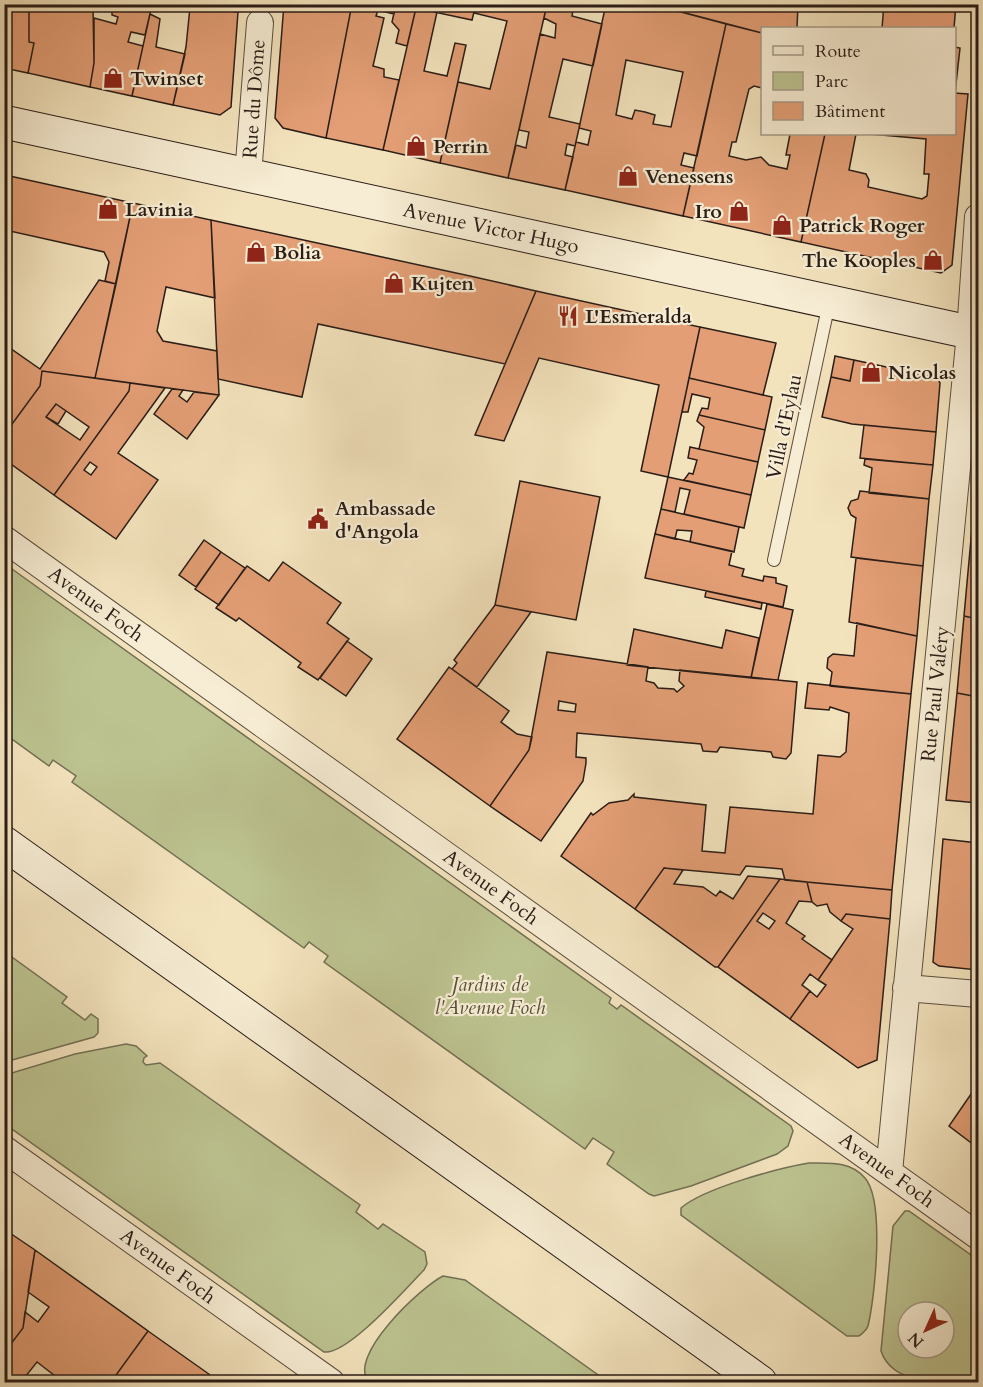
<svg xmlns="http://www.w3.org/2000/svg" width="983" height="1387" font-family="Cardo,serif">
  <rect width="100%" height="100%" fill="#f3e3bd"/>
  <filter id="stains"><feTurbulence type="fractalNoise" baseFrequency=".00333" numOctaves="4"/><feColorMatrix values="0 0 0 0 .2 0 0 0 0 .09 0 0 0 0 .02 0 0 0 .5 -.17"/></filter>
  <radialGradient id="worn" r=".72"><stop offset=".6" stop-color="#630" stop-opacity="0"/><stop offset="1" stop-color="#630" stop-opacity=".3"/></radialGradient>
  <path fill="#bcc390" stroke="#737054" stroke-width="1.5" fill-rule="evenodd" d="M5,564L611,998L609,1003L617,1009L621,1005L791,1126L793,1131L788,1146L777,1154L691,1186L654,1196L649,1194L607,1164L614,1152L593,1138L585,1149L324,962L328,956L309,942L304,948L72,782L76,776L53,760L49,766L5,734Z
    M5,952L67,997L62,1003L85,1020L91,1014L98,1019V1033L94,1037L5,1062Z
    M126,1044L136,1046L147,1056L144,1058L143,1062L146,1065L160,1063L360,1205L356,1212L378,1229L383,1224L425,1252L427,1264L424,1270C406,1288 348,1355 324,1352L5,1124V1075L75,1054Z
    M809,1163C830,1163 851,1161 865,1178C885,1201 875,1297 868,1326C866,1331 863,1333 859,1336H847L681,1215V1208C704,1188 779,1168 809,1163Z
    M905,1211H909L978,1260V1382C946,1383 893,1387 881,1351L893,1226ZM908,1312H944V1348H908Z
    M443,1276L465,1280L608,1382H369C346,1357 421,1287 443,1276Z"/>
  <path fill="#e39e75" stroke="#2a1d17" stroke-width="1.5" fill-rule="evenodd" d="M4,4L29,7V42L34,43L28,73L4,68Z
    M46,4L93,7L94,63L90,87L28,73L34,43L29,42V7H46Z
    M112,4L152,5L145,35L131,32L128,42L143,46L132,96L90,87L94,63V18L116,24L118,17L112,15Z
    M163,4H239L238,12Z
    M284,4H352L326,138L283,128L275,118Z
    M352,4H396L394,14L378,10L376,16L384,18L373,66L384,69V77L399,80L383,150L326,138Z
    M396,4L416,8L407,46L396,43L399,30L392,22Z
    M436,4H476L472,20L434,12Z
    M476,4H547L508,178L440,163L458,82L490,89L507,21L474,13Z
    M547,4H574L572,16L602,24L593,66L563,59L549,117L580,124L575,146L567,144L565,155L573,157L565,190L508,178L516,145L526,148L529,132L519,130L540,34L555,38L556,24L544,18Z
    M606,4H651L726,24L697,156L684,153L681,165L694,168L683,216L565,190L576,142L588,145L591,131L579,128ZM626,60L683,72L671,127L653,124L655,115L645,112L635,110L632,119L616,115Z
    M651,4H798L797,28H762V33Z
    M884,4H956L954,28H882Z
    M190,7L238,12L231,107L220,115L173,105L186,47Z
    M416,8L437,12L424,71L447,76L455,43L466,45L440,163L383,150Z
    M150,14L160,19L156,47L185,54L173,105L132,96Z
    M726,24L762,33V88L754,86L749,89L736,142H732L729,156L746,160L761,157L769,165L787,169L790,155H786L790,134H825L801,242L683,216Z
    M954,47L960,48L955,93H954Z
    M954,93L968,94L952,265L941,273L801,242L825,134H856L849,170L866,174L869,180L868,187L922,199L927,196L929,174H924L926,139L870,134H954Z
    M5,175L133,203L116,284L105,281L109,262L104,252L10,231L4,236Z
    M133,203L211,220L215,298L166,287L157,331L163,341L217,351L219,395L95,378Z
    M211,220L470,276L536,291L505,364L318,324L302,397L218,379Z
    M99,280L116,284L95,378L42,371L40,386L4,435V344L40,369Z
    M536,291L700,327L668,477L641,471L659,385L539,358L504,441L475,435Z
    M700,327L776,343L763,395L689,378Z
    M835,356L854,360L850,381L831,377Z
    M854,360L937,378L940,383L936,432L852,424L822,417L831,377L850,381Z
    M42,371L130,383L129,391L54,495L4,459V435L40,386ZM56,404L89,427L80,440L46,417Z
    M689,378L772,397L765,430L699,415L702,408L708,409L710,398L692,394L688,412H682Z
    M130,383L165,388L118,453L158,480L116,539L54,495L129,391ZM90,462L97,467L91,475L84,470Z
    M172,389L183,390L179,396L187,402L194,392L219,395L187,439L154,414Z
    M56,404L66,411L58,424L46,417Z
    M699,415L765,430L758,462L699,449L704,427L697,421Z
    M864,425L936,432L933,465L860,458Z
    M690,447L758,462L751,495L684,480L689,473L693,474L697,460L688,458Z
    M865,459L933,465L929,499L869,493L872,468L864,465Z
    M668,477L751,495L744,528L684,514L690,490L680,488L675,512L661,509Z
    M520,481L600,497L576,620L495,605Z
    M860,491L929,499L923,566L851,557L856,518L851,515L848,508L851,501L858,499Z
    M975,495H978V619L964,616Z
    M661,509L739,527L734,552L690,542L692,531L677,530L675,539L655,534Z
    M655,534L732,551L729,565L744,569L742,576L763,581L764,576L776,578V583L787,586L783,607L645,578Z
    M204,540L221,552L196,587L179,575Z
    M221,552L245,568L219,605L195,589Z
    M856,558L923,566L917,636L849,622Z
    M283,562L341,603L327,623L349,639L318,680L298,667L301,663L239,618L236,621L216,608L247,566L269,581Z
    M706,591L762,603L761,609L705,597Z
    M767,604L793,610L778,680L751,678Z
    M495,605L531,612L477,687L452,669L457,663L454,660Z
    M964,616L978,619V697L957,693Z
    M857,623L917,636L911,694L830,686L832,672L827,668L828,658L833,654L854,656Z
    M634,629L722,648L726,630L759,638L751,678L627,665Z
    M347,641L372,659L346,696L320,678Z
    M547,652L648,667L646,681L654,683L658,688L674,689L677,692L684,686L679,681L680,670L797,682L791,753L786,759L773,757L771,752L720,747L717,752L703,751L701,744L577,733L576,757L586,758V763L583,781L541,841L490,806L529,750ZM559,701L576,704L575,712L558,710Z
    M449,667L509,711L501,722L517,734L532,737L529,750L490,806L397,739Z
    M808,683L911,694L892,890L785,880L782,869L746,866L740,875L664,868L635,909L561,856L591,813L593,815L609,803L628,800L634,794V797L706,805L702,851L725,853L730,807L813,814L818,755L840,757L846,752L849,713L830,707L829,710L805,708Z
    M957,693L978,697V803L946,800Z
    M943,839L978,843V970L939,966L933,962Z
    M664,868L683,870L674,884L703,887L716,896L720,891L733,899L748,876L780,879L718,967H715L635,909Z
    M780,879L807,882L812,902L799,901L786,923L805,936L802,939L832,960L818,980L810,974L802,985L810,991L790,1019L718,967ZM763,913L775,921L769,929L757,921Z
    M807,882L892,890L890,919L846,914L841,921L830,912L827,904L817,906L812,902Z
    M846,914L890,919L877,1060L858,1068L790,1019L810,991L817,997L826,985L818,980L853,929L841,921Z
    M978,1084V1148L949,1126Z
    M4,1229L35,1250L23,1328L4,1353Z
    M35,1250L148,1331L111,1382H63L37,1362L21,1382H4V1353L23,1328L25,1312L38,1322L49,1307L28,1292Z
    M148,1331L206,1372L220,1382H111Z"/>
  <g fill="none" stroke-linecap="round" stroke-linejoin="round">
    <g stroke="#5c4e40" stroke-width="14">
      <path id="lane" d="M774,560L829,303"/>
    </g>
    <g stroke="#5c4e40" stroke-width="28">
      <path id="street" d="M248,175L260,23
        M4,539L978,1236
        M906,988L978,994
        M4,1149L331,1382
        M889,1172L970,333L978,217"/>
    </g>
    <g stroke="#2a1d17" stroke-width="35">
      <path id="secondary" d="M4,122L978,334
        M4,843L760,1382"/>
    </g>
    <use href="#lane" stroke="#f7edd4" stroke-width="12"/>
    <use href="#street" stroke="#f7edd4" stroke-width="26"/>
    <use href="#secondary" stroke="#f7edd4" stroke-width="33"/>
  </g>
  <defs>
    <g id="shop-bare" transform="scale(1.62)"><path d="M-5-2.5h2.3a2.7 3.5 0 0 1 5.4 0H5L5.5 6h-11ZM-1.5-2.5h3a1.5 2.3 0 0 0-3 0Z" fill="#8f2418" stroke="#f7edd4" stroke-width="2.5" paint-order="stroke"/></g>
    <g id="restaurant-bare" transform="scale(1.62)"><path d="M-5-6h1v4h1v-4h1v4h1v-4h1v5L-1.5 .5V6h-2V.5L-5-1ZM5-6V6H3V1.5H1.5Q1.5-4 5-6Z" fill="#8f2418" stroke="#f7edd4" stroke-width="2.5" paint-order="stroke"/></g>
    <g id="civic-bare" transform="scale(1.62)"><path d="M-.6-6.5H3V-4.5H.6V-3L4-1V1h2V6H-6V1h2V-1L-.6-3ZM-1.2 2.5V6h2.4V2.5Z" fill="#8f2418" stroke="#f7edd4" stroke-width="2.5" paint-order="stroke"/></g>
  </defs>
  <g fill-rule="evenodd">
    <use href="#shop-bare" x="113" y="78"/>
    <use href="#shop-bare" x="416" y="146"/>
    <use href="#shop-bare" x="628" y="176"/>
    <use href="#shop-bare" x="108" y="209"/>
    <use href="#shop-bare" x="739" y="211"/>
    <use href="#shop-bare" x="782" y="225"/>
    <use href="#shop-bare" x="256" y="252"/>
    <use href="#shop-bare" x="933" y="260"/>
    <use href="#shop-bare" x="394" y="283"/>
    <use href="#restaurant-bare" x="568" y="316"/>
    <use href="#shop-bare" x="871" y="372"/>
    <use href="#civic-bare" x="318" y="519"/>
  </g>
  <g text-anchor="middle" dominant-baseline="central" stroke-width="4.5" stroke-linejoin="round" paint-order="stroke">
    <g font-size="20" font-weight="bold" fill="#2a1d17" stroke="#f7edd4" text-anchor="start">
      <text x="130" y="78">Twinset</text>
      <text x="433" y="146">Perrin</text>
      <text x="645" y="176">Venessens</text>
      <text x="125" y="209">Lavinia</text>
      <text x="722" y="211" text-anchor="end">Iro</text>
      <text x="799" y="225">Patrick Roger</text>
      <text x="273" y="252">Bolia</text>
      <text x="916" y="260" text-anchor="end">The Kooples</text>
      <text x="411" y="283">Kujten</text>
      <text x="585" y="316">L'Esmeralda</text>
      <text x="888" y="372">Nicolas</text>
      <text x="335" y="508">Ambassade<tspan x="335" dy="23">d'Angola</tspan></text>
    </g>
    <g font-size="20" fill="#2a1d17" stroke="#f7edd4">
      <text transform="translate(254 99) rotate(-86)">Rue du Dôme</text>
      <text transform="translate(491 228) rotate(12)">Avenue Victor Hugo</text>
      <text transform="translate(784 427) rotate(-78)">Villa d'Eylau</text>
      <text transform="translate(96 604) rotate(36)">Avenue Foch</text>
      <text transform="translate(935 694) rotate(-84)">Rue Paul Valéry</text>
      <text transform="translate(491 887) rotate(36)">Avenue Foch</text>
      <text transform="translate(887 1170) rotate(36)">Avenue Foch</text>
      <text transform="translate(168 1266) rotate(36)">Avenue Foch</text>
    </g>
    <g font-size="20" font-style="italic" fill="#564f3b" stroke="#f7edd4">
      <text x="490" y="984">Jardins de<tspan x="490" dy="23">l'Avenue Foch</tspan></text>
    </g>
  </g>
  <rect width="983" height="1387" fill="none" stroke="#f3e3bd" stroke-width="24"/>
  <rect x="6" y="6" width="971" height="1375" fill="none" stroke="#2a1d17" stroke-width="3"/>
  <rect x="12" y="12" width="959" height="1363" fill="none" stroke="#2a1d17" stroke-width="1.5"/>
  <rect x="761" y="27" width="195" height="108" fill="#f7edd4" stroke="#a59a88" stroke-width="1.5"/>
  <rect x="773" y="46" width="30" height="9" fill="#f7edd4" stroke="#a59a88" stroke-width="1.5"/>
  <text x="815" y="57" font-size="18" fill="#2a1d17">Route</text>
  <rect x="773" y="72" width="30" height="18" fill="#bcc390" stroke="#a59a88" stroke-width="1.5"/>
  <text x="815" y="87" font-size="18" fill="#2a1d17">Parc</text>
  <rect x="773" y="102" width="30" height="18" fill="#e39e75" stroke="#a59a88" stroke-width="1.5"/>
  <text x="815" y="117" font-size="18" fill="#2a1d17">Bâtiment</text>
  <g transform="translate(926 1330) rotate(225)"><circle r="28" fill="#f7edd4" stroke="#a59a88" stroke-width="1.5"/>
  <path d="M0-4.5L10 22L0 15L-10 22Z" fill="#8f2418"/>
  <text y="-9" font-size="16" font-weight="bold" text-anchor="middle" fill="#2a1d17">N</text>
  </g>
  <rect width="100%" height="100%" filter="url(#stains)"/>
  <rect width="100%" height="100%" fill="url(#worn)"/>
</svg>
